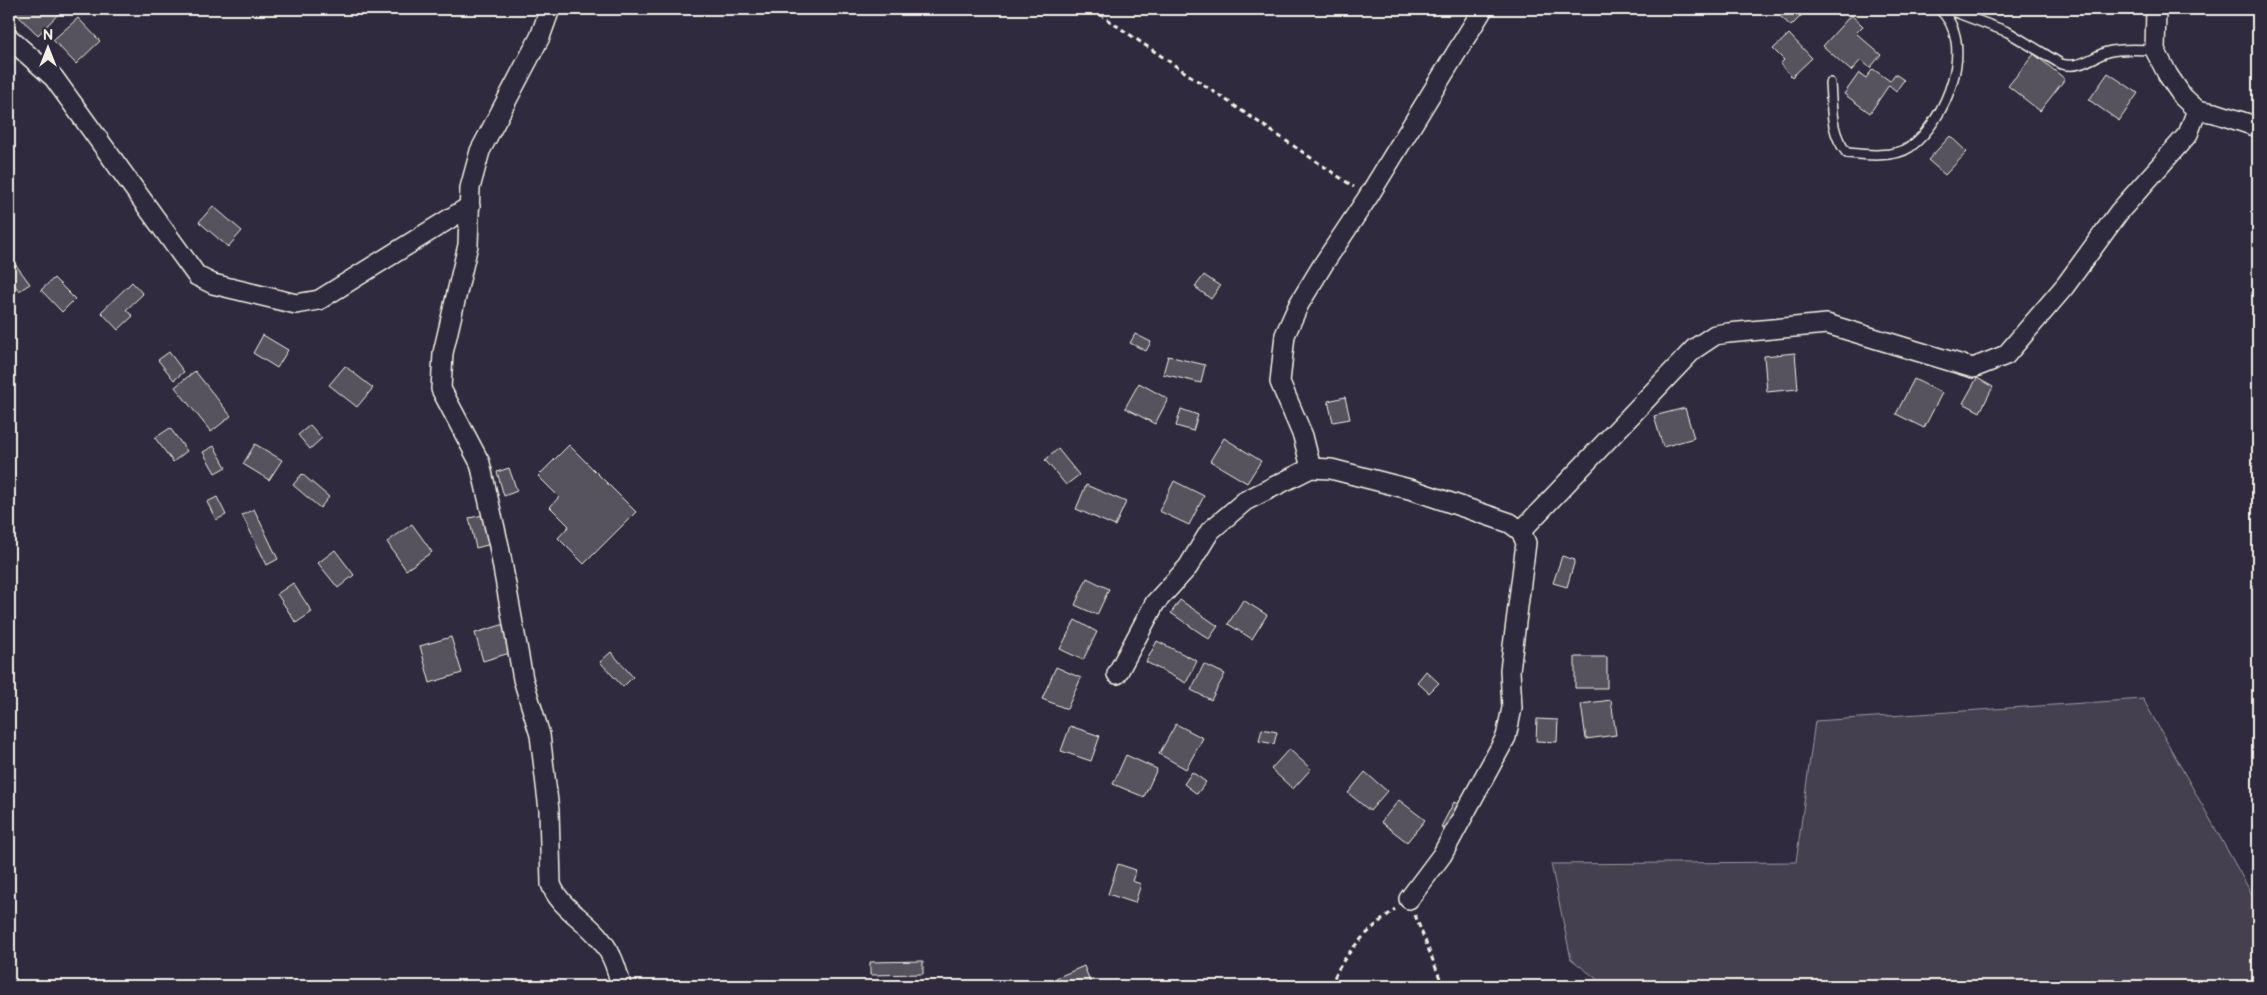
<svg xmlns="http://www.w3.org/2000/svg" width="2267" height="995" font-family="'Balsamiq Sans',sans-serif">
  <rect width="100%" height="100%" fill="#2f2a3d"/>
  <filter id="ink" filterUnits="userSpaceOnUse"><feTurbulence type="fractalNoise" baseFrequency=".02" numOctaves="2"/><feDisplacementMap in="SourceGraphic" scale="10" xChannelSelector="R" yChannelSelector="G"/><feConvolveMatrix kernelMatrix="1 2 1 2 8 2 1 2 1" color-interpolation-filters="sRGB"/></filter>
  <g filter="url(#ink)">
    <path fill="#454050" stroke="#9c989c" d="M2143,699L2258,905V986H1606L1571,959L1551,864L1796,862L1815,721Z"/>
    <path fill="#56525f" stroke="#f4f1e8" d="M17,9H63L38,35L14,12Z
      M1772,9H1797L1803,14L1791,26Z
      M1851,15L1863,26L1856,33L1881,55L1870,68L1861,60L1851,71L1823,46Z
      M78,18L100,41L76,64L53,40Z
      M1789,34L1812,58L1792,77L1780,64L1784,60L1773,49Z
      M2034,54L2065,79L2040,111L2008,86Z
      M1873,69L1890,81L1895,74L1904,80L1896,91L1889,85L1870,113L1844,94L1859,73L1866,78Z
      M2108,73L2138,93L2119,121L2089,100Z
      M1950,136L1967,152L1945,175L1928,160Z
      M213,206L242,231L228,247L199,222Z
      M16,265L30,284L19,291L9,277V271Z
      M1204,275L1220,286L1211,299L1195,287Z
      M54,278L75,299L62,312L41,290Z
      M132,282L143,294L126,310L133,316L118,330L101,312Z
      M1135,334L1151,342L1146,351L1130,343Z
      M263,335L288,350L277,368L253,353Z
      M169,352L184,372L174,380L158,360Z
      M1795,353L1798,389L1767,392L1764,356Z
      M1168,356L1205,365L1201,383L1163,374Z
      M345,366L373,388L357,407L329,385Z
      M195,371L231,416L211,432L175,387Z
      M1977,378L1993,387L1980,412L1963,403Z
      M1914,379L1942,393L1924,428L1896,414Z
      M1139,383L1168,399L1155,424L1125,408Z
      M1345,397L1350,419L1333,422L1328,401Z
      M1685,408L1694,438L1663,447L1654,416Z
      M1181,409L1198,415L1193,431L1176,426Z
      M310,425L322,438L310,449L298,435Z
      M170,428L187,451L173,462L155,438Z
      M1224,438L1261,461L1247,483L1210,461Z
      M255,444L282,460L269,480L243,464Z
      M569,445L636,512L584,564L558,538L569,526L550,507L559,497L538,476Z
      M214,446L226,467L215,473L203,452Z
      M1058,449L1079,475L1066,485L1045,460Z
      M509,468L517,491L504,496L497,472Z
      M302,474L329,497L320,508L293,485Z
      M1174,481L1204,496L1189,525L1159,511Z
      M1086,485L1126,502L1115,526L1076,509Z
      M217,497L226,515L216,520L207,502Z
      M254,509L278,559L267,565L242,515Z
      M488,514L495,543L476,548L469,518Z
      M412,524L432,552L406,570L387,542Z
      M335,550L354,575L338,588L318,563Z
      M1562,556L1575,560L1567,587L1553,583Z
      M1087,578L1109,589L1097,615L1075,605Z
      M293,583L312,612L296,623L277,594Z
      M1180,600L1218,626L1209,639L1171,613Z
      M1243,600L1267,615L1252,639L1228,624Z
      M1075,620L1097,632L1083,660L1060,649Z
      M505,624L513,652L483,661L475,633Z
      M451,637L462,673L430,683L420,646Z
      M1157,641L1197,661L1186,683L1146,662Z
      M611,652L633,677L623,687L600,662Z
      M1575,657H1607V688H1575Z
      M1204,664L1225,674L1211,700L1191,690Z
      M1056,667L1081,678L1067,709L1042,699Z
      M1426,671L1439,683L1429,693L1417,682Z
      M1611,700L1616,735L1586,739L1581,704Z
      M1537,719L1558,720L1557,742L1536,741Z
      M1176,724L1203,738L1186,769L1159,754Z
      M1070,726L1100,736L1091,761L1061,751Z
      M1262,729L1277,732L1274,744L1259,741Z
      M1289,749L1311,769L1293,789L1271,769Z
      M1126,755L1157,769L1144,797L1113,784Z
      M1192,772L1206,782L1197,794L1184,784Z
      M1365,772L1387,791L1370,811L1348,793Z
      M1399,800L1425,820L1407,842L1381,822Z
      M1454,802L1464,807L1451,832L1441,827Z
      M1118,864L1136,870L1132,881L1141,884L1135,903L1108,894Z
      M923,961V974L870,975V962Z
      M1084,966L1092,986H1059L1056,978Z"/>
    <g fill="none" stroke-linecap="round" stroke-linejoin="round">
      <g stroke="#f4f1e8" stroke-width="12">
        <path id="service" d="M1947,9L2008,32L2061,64C2080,69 2090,58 2107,52C2121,48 2140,50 2155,50
          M1830,83C1832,108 1830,133 1847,153C1866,155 1894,158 1910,147C1946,121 1978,42 1939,9"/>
      </g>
      <g stroke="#f4f1e8" stroke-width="22">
        <path id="minor" d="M550,9L540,37L480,151L470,188L468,245L443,353L441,389L480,463L499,546L523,679L540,735L549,810L551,884C558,905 582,918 597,935C611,951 616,965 621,986
          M2156,9L2155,50L2168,75L2183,97L2197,110L2215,113L2258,127
          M9,38L54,78L197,276L213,284L296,304L319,300L470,206
          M1311,468L1303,436L1280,382L1285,335L1299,304L1324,263L1368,197L1483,9
          M1521,531L1694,349L1715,335L1728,333L1827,324L1973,368L2006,355L2065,286L2119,212L2188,134L2197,110
          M1117,674L1155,603L1188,567L1210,531L1245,501L1311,468L1331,469L1413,490L1510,523L1521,531L1526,543L1510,670L1512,708L1506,737L1442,855L1409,899"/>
      </g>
      <path stroke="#f4f1e8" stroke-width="3" stroke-dasharray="5 4" stroke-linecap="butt" d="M1092,9L1354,187
        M1415,915L1443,986
        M1331,986C1342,953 1369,930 1395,909"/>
      <use href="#service" stroke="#2f2a3d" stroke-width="9"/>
      <use href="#minor" stroke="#2f2a3d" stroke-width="19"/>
    </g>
  </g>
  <rect width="2267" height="995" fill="none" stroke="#2f2a3d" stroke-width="30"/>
  <rect x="15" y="15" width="2237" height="965" fill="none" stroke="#f4f1e8" stroke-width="2" filter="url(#ink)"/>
  <g transform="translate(48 48)" stroke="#2f2a3d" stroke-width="4" paint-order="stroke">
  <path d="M0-4L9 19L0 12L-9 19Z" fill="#f4f1e8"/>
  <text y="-8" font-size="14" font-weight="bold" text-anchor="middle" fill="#f4f1e8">N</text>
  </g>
</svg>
